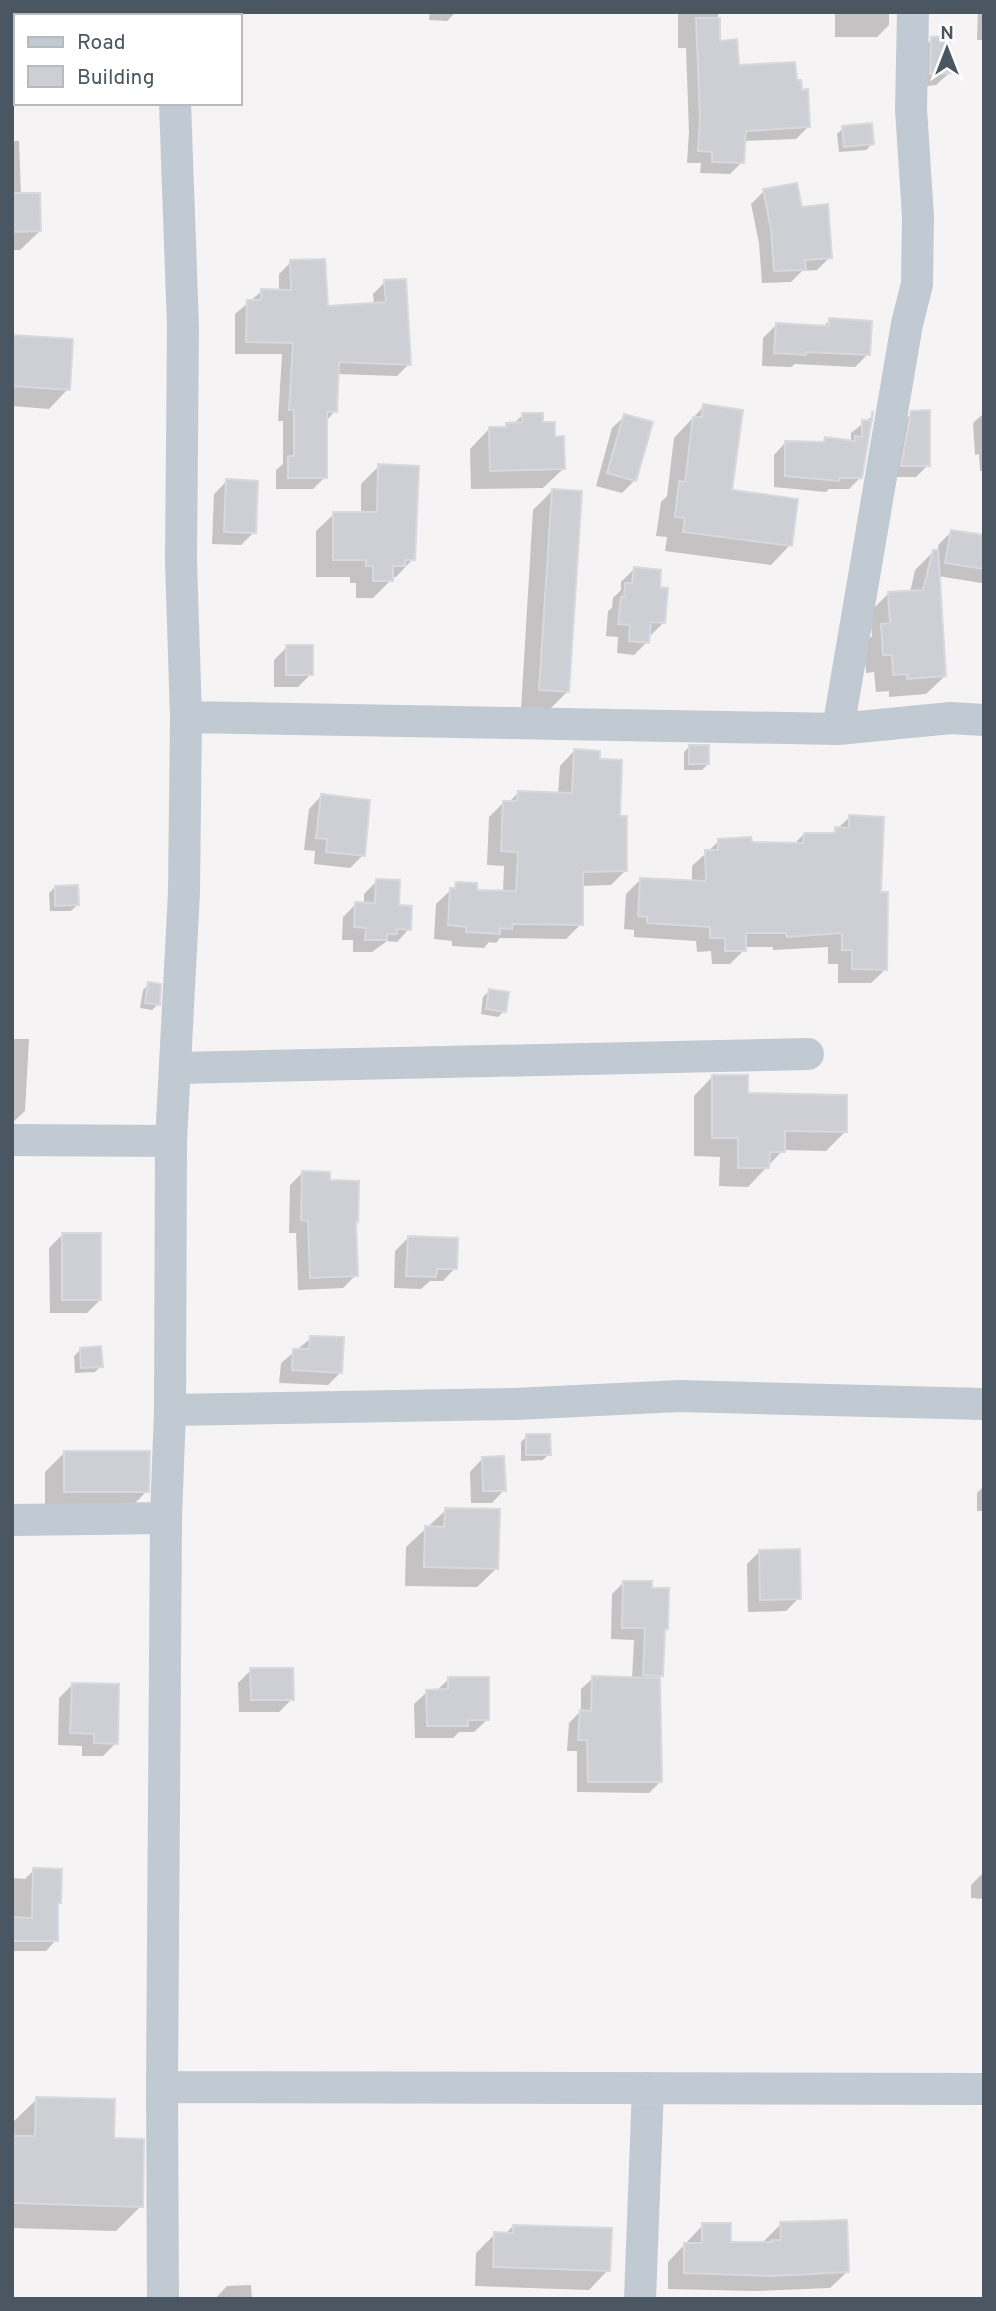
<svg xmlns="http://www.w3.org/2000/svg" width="996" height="2311" font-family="Overpass,sans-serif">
  <rect width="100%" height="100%" fill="#f5f3f3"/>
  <path fill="#0003" d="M22,12H94V16H22Z
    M430,12H456L447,21L429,20Z
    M678,12H718V42L737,67L795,82L808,127L796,139L743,141L742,162L730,174L700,173L701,163H687L689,132L686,48H678Z
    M835,12H889V25L877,37H835Z
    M984,12V40H977L978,12Z
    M111,13L142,14V16H108Z
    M932,39L949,73L936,85L918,87L919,52Z
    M843,128L872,144L866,150L839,152L837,134Z
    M12,141H19L21,195L40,231L20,250H12Z
    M764,191L801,209L830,257L817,270L802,271L791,282L762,283L759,243L751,204Z
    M291,262L327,307L374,305L373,294L385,282L409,364L397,376L337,374L335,411L325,422V477L313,489H276V470L283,464V421H278L282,354H235V314L262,291H279V274Z
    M830,320L868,354L855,367L795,364L791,367L762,366L763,338L776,325L823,327Z
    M12,337L68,389L49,409L12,406Z
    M704,406L730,492L790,545L771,565L665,551L667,537L656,536L661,502L667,496L674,438Z
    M912,413L928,465L916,477H890L899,425Z
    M984,413V471H980L979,454L975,455L973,423Z
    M523,415L541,424L553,438L563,469L543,488L471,489L470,449L489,429H502L507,424H513Z
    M625,416L635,480L622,493L596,486L612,428Z
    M871,417L860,478L849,489H829L826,492L774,487V455L785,443L820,444L825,439L851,442V433Z
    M379,466L413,559L396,577H391V580L373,598H356V583H350V577H316V531L334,514H361V484Z
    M227,481L254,532L241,545L212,544L214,494Z
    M552,491L568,691L548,711L521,709L533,510Z
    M951,532L984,537V581L981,583L938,576L945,676L926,694L889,697V691L876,692L874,672L866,673L864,644L872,636L870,612L888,594L910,593L915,570L933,552H937L939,544Z
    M634,569L658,588L663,623L651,635H648L647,642L634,655L617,653L618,637L606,636L608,611L612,608L613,598L621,590V582Z
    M287,647L311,674L298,687H274V660Z
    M690,746L708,764L702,770H684V752Z
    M574,751L598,760L618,817L625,871L611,885L581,886V924L566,939L500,938L496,943L489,942L484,948L452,946V941L434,939L436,904L457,884L475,891L503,893L504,866L487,865L489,817L503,803H508L518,793L558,794L560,766Z
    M321,796L363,855L350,868L314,864L315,851L304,850L309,809Z
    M850,817L879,894L886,969L871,983H838V964H828V947L773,950V947H744V950L730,964H712L711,951L697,952L696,941L634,937V930L624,929L626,894L641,879L692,882V866L719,841L794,844L804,834L830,835Z
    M377,881L397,907L409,929L397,942L387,941L372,952H353V940H342L343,917L356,904H364V894Z
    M55,887L77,905L71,911H50L49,893Z
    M149,984L158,1004L152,1010L140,1008L143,990Z
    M489,991L504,1011L498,1017L481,1014L483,997Z
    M12,1039H29L25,1111L12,1123Z
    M713,1076L746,1095L845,1132L826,1151L783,1150L748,1187L719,1186L720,1157L694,1156V1096Z
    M303,1172L328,1182L354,1224L356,1275L343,1288L298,1290L296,1233H289L290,1185Z
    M62,1235L100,1300L87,1313H50L49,1248Z
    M408,1238L455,1268L443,1281H430L421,1289L394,1288L395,1251Z
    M311,1338L341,1372L328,1385L279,1383L281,1363Z
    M80,1350L101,1366L95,1372L75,1373L74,1356Z
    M527,1436L549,1454L543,1460L521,1461V1442Z
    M64,1453L147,1491L128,1510L45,1511V1472Z
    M482,1459L504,1490L492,1503H471L470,1472Z
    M983,1487L984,1511H977V1493Z
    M446,1510L497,1568L477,1587L405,1586L406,1547Z
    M760,1551L799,1598L786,1611L748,1612L747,1564Z
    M624,1582L650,1589L667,1628L664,1631L661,1675L659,1678L660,1782L649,1793L577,1792V1751H567L569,1723L581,1711V1689L593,1678L632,1679L634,1640L611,1639L612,1594Z
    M251,1670L292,1699L279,1712H239L238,1683Z
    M449,1679L487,1720L474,1732H459L453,1738H415L414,1704L427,1692L436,1691Z
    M72,1685L116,1743L103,1756H82V1746L58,1745L59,1698Z
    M34,1870L59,1902L56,1905V1940L46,1951H12V1878L25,1879Z
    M983,1873L984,1899L971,1898V1885Z
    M37,2099L112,2140L141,2206L116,2231L12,2228V2123Z
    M781,2224L847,2272L830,2288L755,2291L668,2289V2262L703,2225L730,2244H765L764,2241Z
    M513,2226L608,2270L589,2290L475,2286L476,2253L495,2234H505Z
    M251,2285L252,2299H215L227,2286Z"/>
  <path fill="#cdcfd5" stroke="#d7d9de" stroke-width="2" d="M696,18H720V41L737,39L739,65L795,62L797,80H801L802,90L808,89L810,127L746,131L744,163L712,162V152L698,151L700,119Z
    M949,36L951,73L930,74L931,37Z
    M872,123L874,144L844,147L842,126Z
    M797,183L802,207L828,204L832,258L805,260L806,270L774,271L771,229L763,189Z
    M12,193H40L41,231L12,232Z
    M325,259L328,306L386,302L384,280L406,279L411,365L339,362L337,412H327V478H288V456H294V410H289L293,343L246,342L247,300H261V289L291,290L290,260Z
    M829,318L872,321L870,355L806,352V355L774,353L776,323L829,326Z
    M12,335L73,339L70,390L12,386Z
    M703,404L743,410L732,490L798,499L792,546L683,532L685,518L675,517L679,481L685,482L693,417H702Z
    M930,410V466H901L911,411Z
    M872,412H873L862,478H839V481L785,476V441L824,442L825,437L855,441V436L862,437V420L872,421Z
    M522,413H543V422H555V437L564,436L565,469L490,471L489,427H506V423L522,422Z
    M624,414L653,422L636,481L607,473Z
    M378,464L419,466L415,560H405V566H393V581H373V566H366V560H333V512H377Z
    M226,479L258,481L256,533L224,532Z
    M552,489L582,491L569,692L539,690Z
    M951,530L984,535V569L945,563Z
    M933,550H938L946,676L907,679V674L893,675L892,655H883L881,624L890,623L888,592L923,590Z
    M634,567L661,570L660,587L668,588L665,623L651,622L649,643L629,641L630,625L618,624L621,597H624L625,583H632Z
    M286,645H313V675H286Z
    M689,745H709V764H689Z
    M574,749L600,751V759L622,760L620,816H627V871L583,872V925L513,924L512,929L500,928V934L466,932V927L448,925L450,888H455L456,882L477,883V890L516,891L518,852L501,851L503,801H517L518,791L572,793Z
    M321,794L370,800L365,856L326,852L327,839L316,838Z
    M849,815L884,817L881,892H888L887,970L852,969V950H842V933L787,937L786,933H746V951H725V938H710V927L647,923V917L638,916L640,878L706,881L705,850H718V839L751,837L752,842L803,843L804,833H835V827L849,828Z
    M376,879L400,880L399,905L412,906L411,930L397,929V934H387V940H365L366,928L354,927L355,902L375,903Z
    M78,885L79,905L55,906V886Z
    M148,982L161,984L160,1005L145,1003Z
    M489,989L509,992L506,1012L486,1009Z
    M712,1075H748V1093L847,1095V1132L785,1131V1152H770L769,1168H738V1138H712Z
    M302,1171L330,1172V1180L359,1181L358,1222H356L358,1276L310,1278L308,1221L301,1220Z
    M62,1233H101V1300H62Z
    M408,1236L458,1238L457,1269H437L436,1277L406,1276Z
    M310,1336L344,1337L342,1373L292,1370L293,1349H309Z
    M101,1346L103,1367L81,1368L80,1348Z
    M526,1434H550L551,1455H526Z
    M64,1451H150L149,1492H64Z
    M504,1456L506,1491H483L482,1457Z
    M445,1508L500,1509L498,1569L424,1567L425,1526L444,1527Z
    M800,1549L801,1599L760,1600L759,1550Z
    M623,1581H652V1588H669L668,1629H665L663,1676L643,1675L645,1628H622Z
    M250,1668H293L294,1700H251Z
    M592,1676L660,1678L662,1782H588L587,1740H578L580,1710L591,1711Z
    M448,1677H489V1720H468V1726H427L426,1690L448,1689Z
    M72,1683L119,1684L118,1744L94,1743V1734L70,1733Z
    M33,1868L62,1869L61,1903H58V1941H12V1917L32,1918Z
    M36,2097L115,2099L114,2138L144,2139L143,2207L12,2203V2136H35Z
    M847,2220L849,2272L773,2276L684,2273V2243H702V2223H731V2242H772V2240H781L780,2222Z
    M513,2225L612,2228L610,2271L493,2267L494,2232L513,2233Z"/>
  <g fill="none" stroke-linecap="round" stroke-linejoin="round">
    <path stroke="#c1cad2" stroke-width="32" d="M174,16V12
      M186,717L838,729L951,718L984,720
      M838,729L907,324L917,284L918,217L911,109L913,12
      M175,1068L808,1054
      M12,1140L171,1141
      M170,1410L515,1404L680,1396L984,1404
      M12,1520L166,1518
      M162,2087L984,2089
      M163,2299L162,2087L166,1518L170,1410L171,1141L184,892L186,717L181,561L183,327L175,103
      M640,2299L648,2088"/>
  </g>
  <rect width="996" height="2311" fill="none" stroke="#4a5661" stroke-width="28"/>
  <rect x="14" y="14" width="228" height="91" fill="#ffffff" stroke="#b7bbc0" stroke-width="2"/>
  <rect x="28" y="37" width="35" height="10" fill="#c1cad2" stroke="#b7bbc0" stroke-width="2"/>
  <text x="77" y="49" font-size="21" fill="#4a5661">Road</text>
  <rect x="28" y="66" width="35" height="21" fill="#cdcfd5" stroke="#b7bbc0" stroke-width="2"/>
  <text x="77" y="84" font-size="21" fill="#4a5661">Building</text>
  <g transform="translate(947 49)" stroke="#ffffff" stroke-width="5" paint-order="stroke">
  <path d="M0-5L12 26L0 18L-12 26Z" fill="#4a5661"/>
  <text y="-10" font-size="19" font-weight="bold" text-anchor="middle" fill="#4a5661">N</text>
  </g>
</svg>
